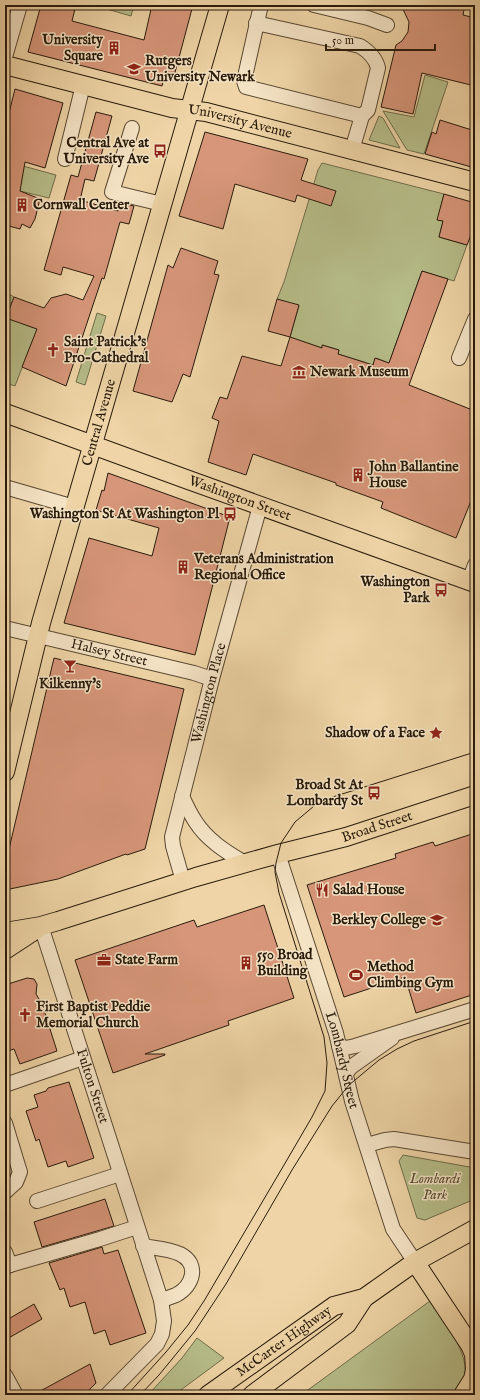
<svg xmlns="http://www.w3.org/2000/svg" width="480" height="1400" font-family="'IM FELL English',serif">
  <rect width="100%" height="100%" fill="#eed4a6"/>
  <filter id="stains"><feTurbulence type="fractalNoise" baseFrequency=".005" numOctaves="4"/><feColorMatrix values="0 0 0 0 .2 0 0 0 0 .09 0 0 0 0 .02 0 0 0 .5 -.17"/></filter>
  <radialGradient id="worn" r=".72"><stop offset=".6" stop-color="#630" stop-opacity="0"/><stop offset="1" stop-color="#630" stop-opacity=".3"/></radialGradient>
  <path fill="#b6bd89" stroke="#706c4a" d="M93,5H134L131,16Z
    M425,75L448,82L424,154L407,150L383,111L414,117Z
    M379,116L383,118L400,148L369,140Z
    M5,161L56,175L49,198L20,191Z
    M322,163L444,194L438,220L443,221L439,237L467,245L454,281L422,271L389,363L376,358L372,367L364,362L338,354L339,350L323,345L322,348L290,337L299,306L277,299L284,282L318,170Z
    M5,292L14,297L6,318L37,329L15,386L5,383Z
    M97,313L106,316L85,385L76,382Z
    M403,1155L475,1168V1199L425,1220L417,1218L399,1161Z
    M430,1301C443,1321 477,1360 461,1385C458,1389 452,1392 449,1395H301Z
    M197,1338L224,1358L174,1395H148L182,1358Z"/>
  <path fill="#d7967a" stroke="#291b0b" d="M41,5H76L72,21L144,40L152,5H193L173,80L164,78L162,86L28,52Z
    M401,5H465L463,15L475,18V86L422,73L413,114L381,107L396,45L402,41L408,32L409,22Z
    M15,89L63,103L45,168L25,162L20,191L40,199L35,219L30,228L22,224L20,229L5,225V129Z
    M96,112L112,116L94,181L85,179L80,200L118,211L120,203L134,206L129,224L120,222L104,279L102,278L66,386L22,367L37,329L6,318L14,297L44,308L51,298L66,294L83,300L94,276L63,267L61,275L44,270L71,175L78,177Z
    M440,120L475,131V168L425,154L432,132L436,134Z
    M205,132L308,159L301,180L336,191L331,206L297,195L295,202L235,184L223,229L179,216Z
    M444,194L475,203V225L467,245L439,237L443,221L437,220Z
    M181,248L218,261L214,274L219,275L190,377L183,374L172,402L133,391L168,265L173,268Z
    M422,271L448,279L409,385L475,411V491L456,538L381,508L383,502L336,485V483L253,454L246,475L208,462L219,421L212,418L220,397L227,399L242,356L281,366L290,337L322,348V345L339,350L338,354L373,365L375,358L389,363Z
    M277,299L299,305L290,337L268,331Z
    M108,473L230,517L195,655L64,623L89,538L152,556L159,528L96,510L102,490L104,491Z
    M54,658L184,689L145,849L127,855L126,854L58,879L5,890V866Z
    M475,833V957L471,958L475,971V994L416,1013L405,977L344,997L307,885L396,858L395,854L433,842L435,846Z
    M264,905L294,998L228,1021L229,1025L145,1054H165V1055L113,1073L75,960L194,920L197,927Z
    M27,978L34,979L37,984L36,994L42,1004L57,1051L20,1064L14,1049L5,1052V985Z
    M69,1082L94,1158L68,1167L66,1161L48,1167L39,1139L36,1141L26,1111L38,1107L34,1095L46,1091L48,1088Z
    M105,1199L114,1226L42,1247L34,1222Z
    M102,1247L104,1254L118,1250L146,1333L110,1345L105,1330L94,1334L85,1302L70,1307L64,1288L60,1290L49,1263Z
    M34,1304L42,1319L5,1340V1321Z
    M90,1364L96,1383L84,1395H33Z"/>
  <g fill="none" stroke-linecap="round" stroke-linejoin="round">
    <g stroke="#5a4932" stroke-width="16">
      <g id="minor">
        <path d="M261,5L244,81L246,87L362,116"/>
        <path d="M314,5L368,18L387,25"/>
        <path d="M256,23L360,46C368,51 376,59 378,68L368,110L362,116L352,150"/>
        <path d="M5,57L20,5"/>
        <path d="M132,128L112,192L162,204"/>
        <path d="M65,159L83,85"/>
        <path d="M459,358L475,319"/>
        <path d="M5,487L74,507"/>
        <path d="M469,581L475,565"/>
        <path id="s1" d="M5,628L194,673L212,679"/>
        <path d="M182,796C186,805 190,813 195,821C207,840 226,852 245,863"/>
        <path id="s2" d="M278,854L336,1033L352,1101L393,1229L415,1262"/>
        <path id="s3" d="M183,881L173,846L172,837L212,679L260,506"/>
        <path id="s4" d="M41,926L161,1300C165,1299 171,1297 176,1295C193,1286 200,1264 180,1254C169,1249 154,1248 143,1246"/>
        <path d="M339,1046L346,1048L355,1046L475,1009"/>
        <path d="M346,1073L351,1067L392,1038"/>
        <path d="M5,1085L83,1058"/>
        <path d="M5,1123L20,1172L16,1182L5,1192"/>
        <path d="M367,1145L385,1140L394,1139L475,1152"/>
        <path d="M37,1201L120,1174"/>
        <path d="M5,1252L10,1265L5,1267"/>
        <path d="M10,1265L100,1239L137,1227"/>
        <path d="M5,1375L16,1395"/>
        <path d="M107,1395L157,1344L162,1334L164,1321L161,1300"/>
      </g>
    </g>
    <g stroke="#291b0b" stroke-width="20">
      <g id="major">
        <path id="s5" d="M5,65L172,108L206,112L475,182"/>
        <path id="s6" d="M5,413L183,478L475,583"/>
        <path id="s7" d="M5,772L41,623L220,5"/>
        <path id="s8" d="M5,932L41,926L58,921L196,877L278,854L346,837L475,795"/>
        <path d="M5,950L37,929"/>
        <path d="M415,1262L470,1345L474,1354L475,1369"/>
        <path id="s9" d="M208,1395L334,1306L364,1298L415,1262L475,1229"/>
        <path d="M252,1395L347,1324L364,1298"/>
        <path d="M463,1395L473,1379L475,1370"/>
      </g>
    </g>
    <use href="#minor" stroke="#f4e3c5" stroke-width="14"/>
    <use href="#major" stroke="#eed4a6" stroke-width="18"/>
    <path stroke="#291b0b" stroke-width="1" d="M127,1395L166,1352L188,1325L204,1301L284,1165L312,1117L325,1091L327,1063L324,1037L279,893L275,872L276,863L281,843L295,822L320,801L475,752
      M140,1395L159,1375L195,1331L226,1284L292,1170L332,1106L349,1085L379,1060L397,1049L414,1041L475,1021"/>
  </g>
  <defs>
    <g id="building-bare" transform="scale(1.08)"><path d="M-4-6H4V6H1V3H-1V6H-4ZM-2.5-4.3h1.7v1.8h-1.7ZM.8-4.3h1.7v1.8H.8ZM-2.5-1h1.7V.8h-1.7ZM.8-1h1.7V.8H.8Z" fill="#8f2418" stroke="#f4e3c5" stroke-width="2.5" paint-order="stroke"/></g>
    <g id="university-bare" transform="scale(1.08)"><path d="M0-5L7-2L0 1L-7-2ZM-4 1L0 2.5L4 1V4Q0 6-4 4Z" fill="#8f2418" stroke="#f4e3c5" stroke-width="2.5" paint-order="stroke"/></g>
    <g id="bus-bare" transform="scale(1.08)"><path d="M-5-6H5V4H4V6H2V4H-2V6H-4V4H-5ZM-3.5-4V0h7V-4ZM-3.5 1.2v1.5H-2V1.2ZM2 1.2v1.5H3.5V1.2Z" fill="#8f2418" stroke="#f4e3c5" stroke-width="2.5" paint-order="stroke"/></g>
    <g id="church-bare" transform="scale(1.08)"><path d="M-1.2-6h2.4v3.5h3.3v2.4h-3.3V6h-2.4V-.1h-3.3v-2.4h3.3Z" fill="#8f2418" stroke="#f4e3c5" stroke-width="2.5" paint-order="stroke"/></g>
    <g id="museum-bare" transform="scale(1.08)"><path d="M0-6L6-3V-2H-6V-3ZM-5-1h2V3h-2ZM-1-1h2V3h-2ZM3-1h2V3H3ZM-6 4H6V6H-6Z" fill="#8f2418" stroke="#f4e3c5" stroke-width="2.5" paint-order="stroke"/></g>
    <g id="bar-bare" transform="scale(1.08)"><path d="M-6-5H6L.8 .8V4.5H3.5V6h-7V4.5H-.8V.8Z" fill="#8f2418" stroke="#f4e3c5" stroke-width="2.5" paint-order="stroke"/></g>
    <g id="sight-bare" transform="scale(1.08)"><path d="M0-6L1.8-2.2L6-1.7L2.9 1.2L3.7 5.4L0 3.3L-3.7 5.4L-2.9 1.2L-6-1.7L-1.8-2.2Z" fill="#8f2418" stroke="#f4e3c5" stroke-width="2.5" paint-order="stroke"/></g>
    <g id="restaurant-bare" transform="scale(1.08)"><path d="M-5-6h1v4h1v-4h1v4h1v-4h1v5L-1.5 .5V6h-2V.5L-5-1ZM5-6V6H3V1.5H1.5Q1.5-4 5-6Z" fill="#8f2418" stroke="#f4e3c5" stroke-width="2.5" paint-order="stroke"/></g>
    <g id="office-bare" transform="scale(1.08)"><path d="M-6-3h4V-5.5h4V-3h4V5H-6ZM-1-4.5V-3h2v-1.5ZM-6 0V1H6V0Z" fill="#8f2418" stroke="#f4e3c5" stroke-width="2.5" paint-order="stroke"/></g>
    <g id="stadium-bare" transform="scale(1.08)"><path d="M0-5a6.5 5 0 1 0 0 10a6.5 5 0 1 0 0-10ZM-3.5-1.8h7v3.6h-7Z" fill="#8f2418" stroke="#f4e3c5" stroke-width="2.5" paint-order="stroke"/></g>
  </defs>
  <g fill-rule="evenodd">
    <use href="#building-bare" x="114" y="48"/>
    <use href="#university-bare" x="134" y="69"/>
    <use href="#bus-bare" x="160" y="151"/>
    <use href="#building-bare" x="22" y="205"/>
    <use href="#church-bare" x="53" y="350"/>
    <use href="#museum-bare" x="299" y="372"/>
    <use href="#building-bare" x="358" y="475"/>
    <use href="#bus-bare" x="230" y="514"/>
    <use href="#building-bare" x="183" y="567"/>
    <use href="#bus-bare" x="441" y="590"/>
    <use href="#bar-bare" x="70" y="666"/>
    <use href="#sight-bare" x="436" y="733"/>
    <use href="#bus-bare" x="374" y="793"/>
    <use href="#restaurant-bare" x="322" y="890"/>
    <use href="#university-bare" x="437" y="920"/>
    <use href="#office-bare" x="104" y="960"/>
    <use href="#building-bare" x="246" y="963"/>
    <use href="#stadium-bare" x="356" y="975"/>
    <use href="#church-bare" x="25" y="1015"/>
  </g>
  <g text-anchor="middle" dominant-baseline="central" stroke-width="3" stroke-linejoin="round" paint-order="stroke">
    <g font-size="14" font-weight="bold" fill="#291b0b" stroke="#f4e3c5" text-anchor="start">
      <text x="103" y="40" text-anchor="end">University<tspan x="103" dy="16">Square</tspan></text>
      <text x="145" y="61">Rutgers<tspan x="145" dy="16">University Newark</tspan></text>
      <text x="149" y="143" text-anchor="end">Central Ave at<tspan x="149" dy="16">University Ave</tspan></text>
      <text x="33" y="205">Cornwall Center</text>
      <text x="64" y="342">Saint Patrick's<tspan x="64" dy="16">Pro-Cathedral</tspan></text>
      <text x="310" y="372">Newark Museum</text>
      <text x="369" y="467">John Ballantine<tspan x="369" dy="16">House</tspan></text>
      <text x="219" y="514" text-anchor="end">Washington St At Washington Pl</text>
      <text x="194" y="559">Veterans Administration<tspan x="194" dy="16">Regional Office</tspan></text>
      <text x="430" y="582" text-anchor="end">Washington<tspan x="430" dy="16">Park</tspan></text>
      <text x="70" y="684" text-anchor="middle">Kilkenny's</text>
      <text x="425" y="733" text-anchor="end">Shadow of a Face</text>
      <text x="363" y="785" text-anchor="end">Broad St At<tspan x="363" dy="16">Lombardy St</tspan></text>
      <text x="333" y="890">Salad House</text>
      <text x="426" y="920" text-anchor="end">Berkley College</text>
      <text x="257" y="955">550 Broad<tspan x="257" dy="16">Building</tspan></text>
      <text x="115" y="960">State Farm</text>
      <text x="367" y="967">Method<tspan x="367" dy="16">Climbing Gym</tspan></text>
      <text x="36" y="1007">First Baptist Peddie<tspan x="36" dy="16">Memorial Church</tspan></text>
    </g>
    <g font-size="14" fill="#291b0b" stroke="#f4e3c5">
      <text stroke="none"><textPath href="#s5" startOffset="242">University Avenue</textPath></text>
      <text stroke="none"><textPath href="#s7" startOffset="362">Central Avenue</textPath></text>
      <text stroke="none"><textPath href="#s6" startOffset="250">Washington Street</textPath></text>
      <text stroke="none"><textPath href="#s1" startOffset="107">Halsey Street</textPath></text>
      <text stroke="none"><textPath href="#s3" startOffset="194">Washington Place</textPath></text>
      <text stroke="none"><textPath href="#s8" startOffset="387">Broad Street</textPath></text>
      <text stroke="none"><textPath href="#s2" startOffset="216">Lombardy Street</textPath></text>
      <text stroke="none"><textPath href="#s4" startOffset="168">Fulton Street</textPath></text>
      <text stroke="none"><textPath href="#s9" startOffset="93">McCarter Highway</textPath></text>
    </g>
    <g font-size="14" font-style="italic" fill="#534c31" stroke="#f4e3c5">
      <text x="435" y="1179">Lombardi<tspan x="435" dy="16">Park</tspan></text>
    </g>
  </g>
  <rect width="480" height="1400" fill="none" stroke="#eed4a6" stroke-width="20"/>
  <rect x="6" y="6" width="468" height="1388" fill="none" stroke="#291b0b" stroke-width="2"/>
  <rect x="10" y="10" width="460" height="1380" fill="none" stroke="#291b0b"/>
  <path d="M326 44v6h109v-6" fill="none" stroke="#291b0b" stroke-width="2"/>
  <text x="332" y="44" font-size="12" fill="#291b0b" stroke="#f4e3c5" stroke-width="3" paint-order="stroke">50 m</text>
  <rect width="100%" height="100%" filter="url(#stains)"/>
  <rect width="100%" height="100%" fill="url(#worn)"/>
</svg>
